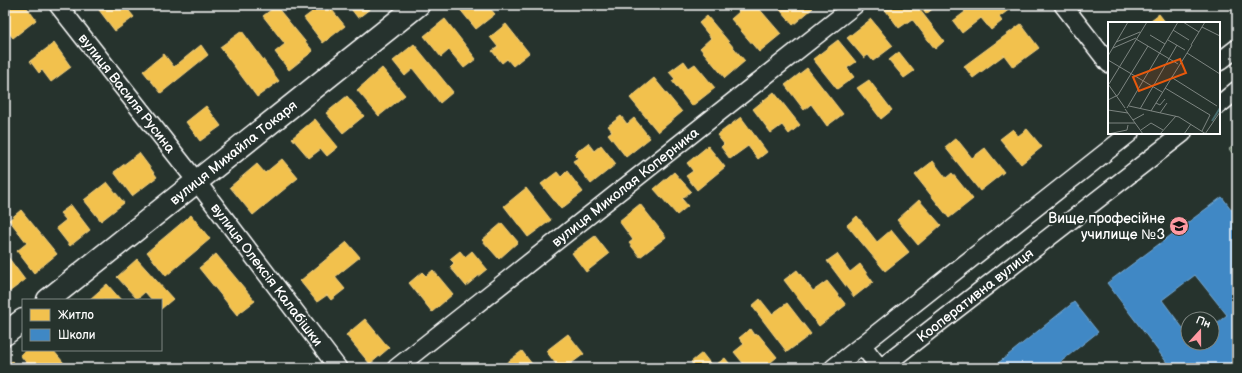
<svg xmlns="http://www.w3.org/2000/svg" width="1242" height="373" font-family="'Balsamiq Sans',sans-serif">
  <rect width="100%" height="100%" fill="#26332d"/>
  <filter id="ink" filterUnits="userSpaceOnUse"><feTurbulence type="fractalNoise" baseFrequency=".025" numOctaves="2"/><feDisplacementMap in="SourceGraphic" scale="8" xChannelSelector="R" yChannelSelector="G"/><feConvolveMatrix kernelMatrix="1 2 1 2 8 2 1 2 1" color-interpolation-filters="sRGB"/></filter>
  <g filter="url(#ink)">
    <path fill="#576f55" stroke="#abb7aa" d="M1237,143V159L1229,149Z"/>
    <path fill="#f2c14e" stroke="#f6d483" d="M5,5H25L36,20L13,38L8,32L5,34Z
      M105,5H126L125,6L134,17L115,31L99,10Z
      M307,5H328L345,26L323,43L304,18L312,12Z
      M348,5H375L358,18Z
      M461,5H487L495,14L476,29L458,7Z
      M732,5H756L781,34L759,52L731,19L739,12Z
      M776,5H810L813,8L793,25Z
      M886,5H916L944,41L935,49L912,19L899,28L883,7Z
      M919,5H933L935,7L926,14Z
      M964,5H1007L1010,9L999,17L1002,21L991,30L981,18L962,33L953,21L965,12L962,6Z
      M276,6L313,51L289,70L275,52L285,44L263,16Z
      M1159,14L1166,23H1147Z
      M707,16L745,61L725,78L700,48L711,38L699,23Z
      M445,19L476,59L464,68L449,50L441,57L424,36Z
      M871,19L893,46L873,61L868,55L864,58L847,38Z
      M506,24L529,53L513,66L507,59L502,63L492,51L498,47L490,37Z
      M1021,24L1039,48L1013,67L1004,55L973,78L964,66Z
      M242,31L279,81L257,97L220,47Z
      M838,40L856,62L847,68L854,77L837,89L813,59Z
      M54,43L71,67L51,82L42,70L39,73L30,61Z
      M414,44L453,92L440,103L413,69L405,76L393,61Z
      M201,45L208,55L161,93L143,71L164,54L174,67Z
      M899,52L914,71L904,78L889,60Z
      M684,61L689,68L695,64L715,88L692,106L672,81L675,79L669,72Z
      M382,68L405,95L379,116L357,90Z
      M807,68L843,114L827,126L811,104L804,110L785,85Z
      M654,78L682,112L658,132L630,98Z
      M869,80L892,110L881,119L857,88Z
      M774,92L800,125L789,134L782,125L771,133L753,109Z
      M347,96L364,116L343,133L326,113Z
      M206,106L221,126L200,141L186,122Z
      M621,116L627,124L634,118L650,138L626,157L608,134L612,131L608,126Z
      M741,117L767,152L758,159L748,146L730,159L721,147L724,144L717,135Z
      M315,119L338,147L327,156L321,149L309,158L292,138Z
      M1013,129L1018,136L1027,129L1042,147L1021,164L1000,139Z
      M956,138L972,158L985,148L1004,172L980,191L945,147Z
      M588,143L594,151L601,145L616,164L591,184L573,161L578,158L574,154Z
      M708,146L725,167L697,190L686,176L693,171L687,163Z
      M139,153L157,177L132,196L114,172Z
      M282,159L298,178L253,215L230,187L257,164L265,173Z
      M933,161L946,178L952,173L973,199L949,218L915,175Z
      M567,171L583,192L561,209L541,184L557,172L561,177Z
      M674,172L691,191L682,199L688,206L677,215L654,189Z
      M107,182L124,203L101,221L84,200Z
      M526,188L551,220L528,237L504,206Z
      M919,200L941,225L918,245L897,220Z
      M640,204L666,237L640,257L629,243L633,240L619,221Z
      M71,205L90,230L70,246L56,228L66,220L60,213Z
      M21,210L57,254L34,273L17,251L27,243L9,220Z
      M191,215L210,239L166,276L147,252Z
      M857,216L877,242L891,230L909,252L885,271L847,225Z
      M502,223L518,242L499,259L482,240Z
      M595,236L609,254L586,272L572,253Z
      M347,242L360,257L335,277L345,289L331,300L327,295L317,302L300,281Z
      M460,251L465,257L472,251L487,269L466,286L450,267L454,263L450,259Z
      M5,253L25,280L5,295Z
      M216,254L255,301L237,315L199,268Z
      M837,254L850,272L860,264L873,282L854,297L827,261Z
      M137,259L173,299L161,309V300H152L145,292L137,299L117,277Z
      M433,270L453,294L432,312L409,283L422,272L426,276Z
      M797,270L813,291L827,281L846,305L819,326L784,280Z
      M107,284L121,300H89Z
      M760,299L772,314L787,303L811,334L787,352L752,306Z
      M365,319L389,348L370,364L346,335Z
      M750,329L754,335L758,334L777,357L764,368H747L734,352L744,344L739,338Z
      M568,334L584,354L565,368H559L546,351Z
      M26,350H53L68,368H31L20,355Z
      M522,351L535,368H501V367Z
      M702,353L713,367L725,358L733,368H695L691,362Z
      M12,361L18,368H5V367Z"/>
    <path fill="#3f88c5" stroke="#79acd6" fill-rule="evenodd" d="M1222,197L1237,217V368H1171L1107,283ZM1195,275L1227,315L1212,327V343H1188V335L1162,300Z
      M1074,302L1098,332L1053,368H992Z"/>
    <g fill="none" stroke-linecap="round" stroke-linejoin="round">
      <g stroke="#fff" stroke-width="20">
        <g id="street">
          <path id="s1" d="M58,5L197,182L338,368"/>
          <path d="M1063,5L1109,64"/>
          <path d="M1219,62L1237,48"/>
          <path d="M1219,105L1237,90"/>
          <path d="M862,345L880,368"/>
          <path id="s2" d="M396,368L855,5"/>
          <path d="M833,368L1130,133"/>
          <path id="s3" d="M881,368L1183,133"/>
        </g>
      </g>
      <g stroke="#fff" stroke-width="25">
        <g id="secondary">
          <path id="s4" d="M48,300L418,5"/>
          <path d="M5,334L23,320"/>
        </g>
      </g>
      <use href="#street" stroke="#26332d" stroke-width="17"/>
      <use href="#secondary" stroke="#26332d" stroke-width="22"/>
    </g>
  </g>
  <defs>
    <g id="university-disc" transform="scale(1)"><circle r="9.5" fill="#ff9aa2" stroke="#26332d"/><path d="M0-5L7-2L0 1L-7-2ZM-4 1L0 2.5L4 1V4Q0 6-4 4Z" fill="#111"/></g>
  </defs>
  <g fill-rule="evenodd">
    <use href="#university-disc" x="1179" y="226"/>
  </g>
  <g text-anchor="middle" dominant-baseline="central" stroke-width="4" stroke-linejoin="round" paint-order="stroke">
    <g font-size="14" fill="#fff" stroke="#26332d">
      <text stroke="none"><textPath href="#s1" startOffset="112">вулиця Василя Русина</textPath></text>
      <text stroke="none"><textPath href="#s4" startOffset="237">вулиця Михайла Токаря</textPath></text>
      <text stroke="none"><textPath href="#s2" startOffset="292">вулиця Миколая Коперника</textPath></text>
      <text stroke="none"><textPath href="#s1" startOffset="341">вулиця Олексія Калабішки</textPath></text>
      <text stroke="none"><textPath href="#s3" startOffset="119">Кооперативна вулиця</textPath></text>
    </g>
    <g font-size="14" fill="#fff" stroke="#26332d" text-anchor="end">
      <text x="1165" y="218">Вище професійне<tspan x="1165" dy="16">училище №3</tspan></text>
    </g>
  </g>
  <g transform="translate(1108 22)">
    <rect width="112" height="112" fill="#26332d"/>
    <path fill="none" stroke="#486c6d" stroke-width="2" d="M104,99L112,86"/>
    <path fill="none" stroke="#7d8581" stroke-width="1" d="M75,0L91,10M94,5L112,14M65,8L81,18M42,13L57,22M28,17L70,42M60,18L77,28M8,20L32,10M83,23L97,0M5,26L28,16M79,31L112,52M0,34L20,0M0,38L54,70M63,55L109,84M0,62L17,86M1,62L39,0M57,66L102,93L94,109M0,78L10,73L40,24M48,81L52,83L57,77M21,84L71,95L98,112M19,86L70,0M17,87L35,112M32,87L69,23M0,88L20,91M43,89L84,23M52,91L59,81M25,98L36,92M0,101H27M33,108L43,101L55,108M0,112L19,108L20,103M52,112L68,94M76,112L83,102M97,112L112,90"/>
    <path fill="#e8590c" fill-opacity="0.15" stroke="#e8590c" stroke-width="2" d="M72,37L78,51L31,69L25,55Z"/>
    <rect width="112" height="112" fill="none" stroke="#fff" stroke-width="2"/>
  </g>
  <rect width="1242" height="373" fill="none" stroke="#26332d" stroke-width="20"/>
  <rect x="10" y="10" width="1222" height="353" fill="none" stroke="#fff" stroke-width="1.5" filter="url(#ink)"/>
  <rect x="22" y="299" width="140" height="52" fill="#26332d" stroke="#7d8581"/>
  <rect x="30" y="309" width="20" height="12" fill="#f2c14e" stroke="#7d8581"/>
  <text x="58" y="319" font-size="12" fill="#ffffff">Житло</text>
  <rect x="30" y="329" width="20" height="12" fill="#3f88c5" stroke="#7d8581"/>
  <text x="58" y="339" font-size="12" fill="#ffffff">Школи</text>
  <g transform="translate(1200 331) rotate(21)"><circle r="19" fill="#26332d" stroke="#7d8581"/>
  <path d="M0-3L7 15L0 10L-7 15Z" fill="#ff9aa2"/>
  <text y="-6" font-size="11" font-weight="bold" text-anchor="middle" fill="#ffffff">Пн</text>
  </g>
</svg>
